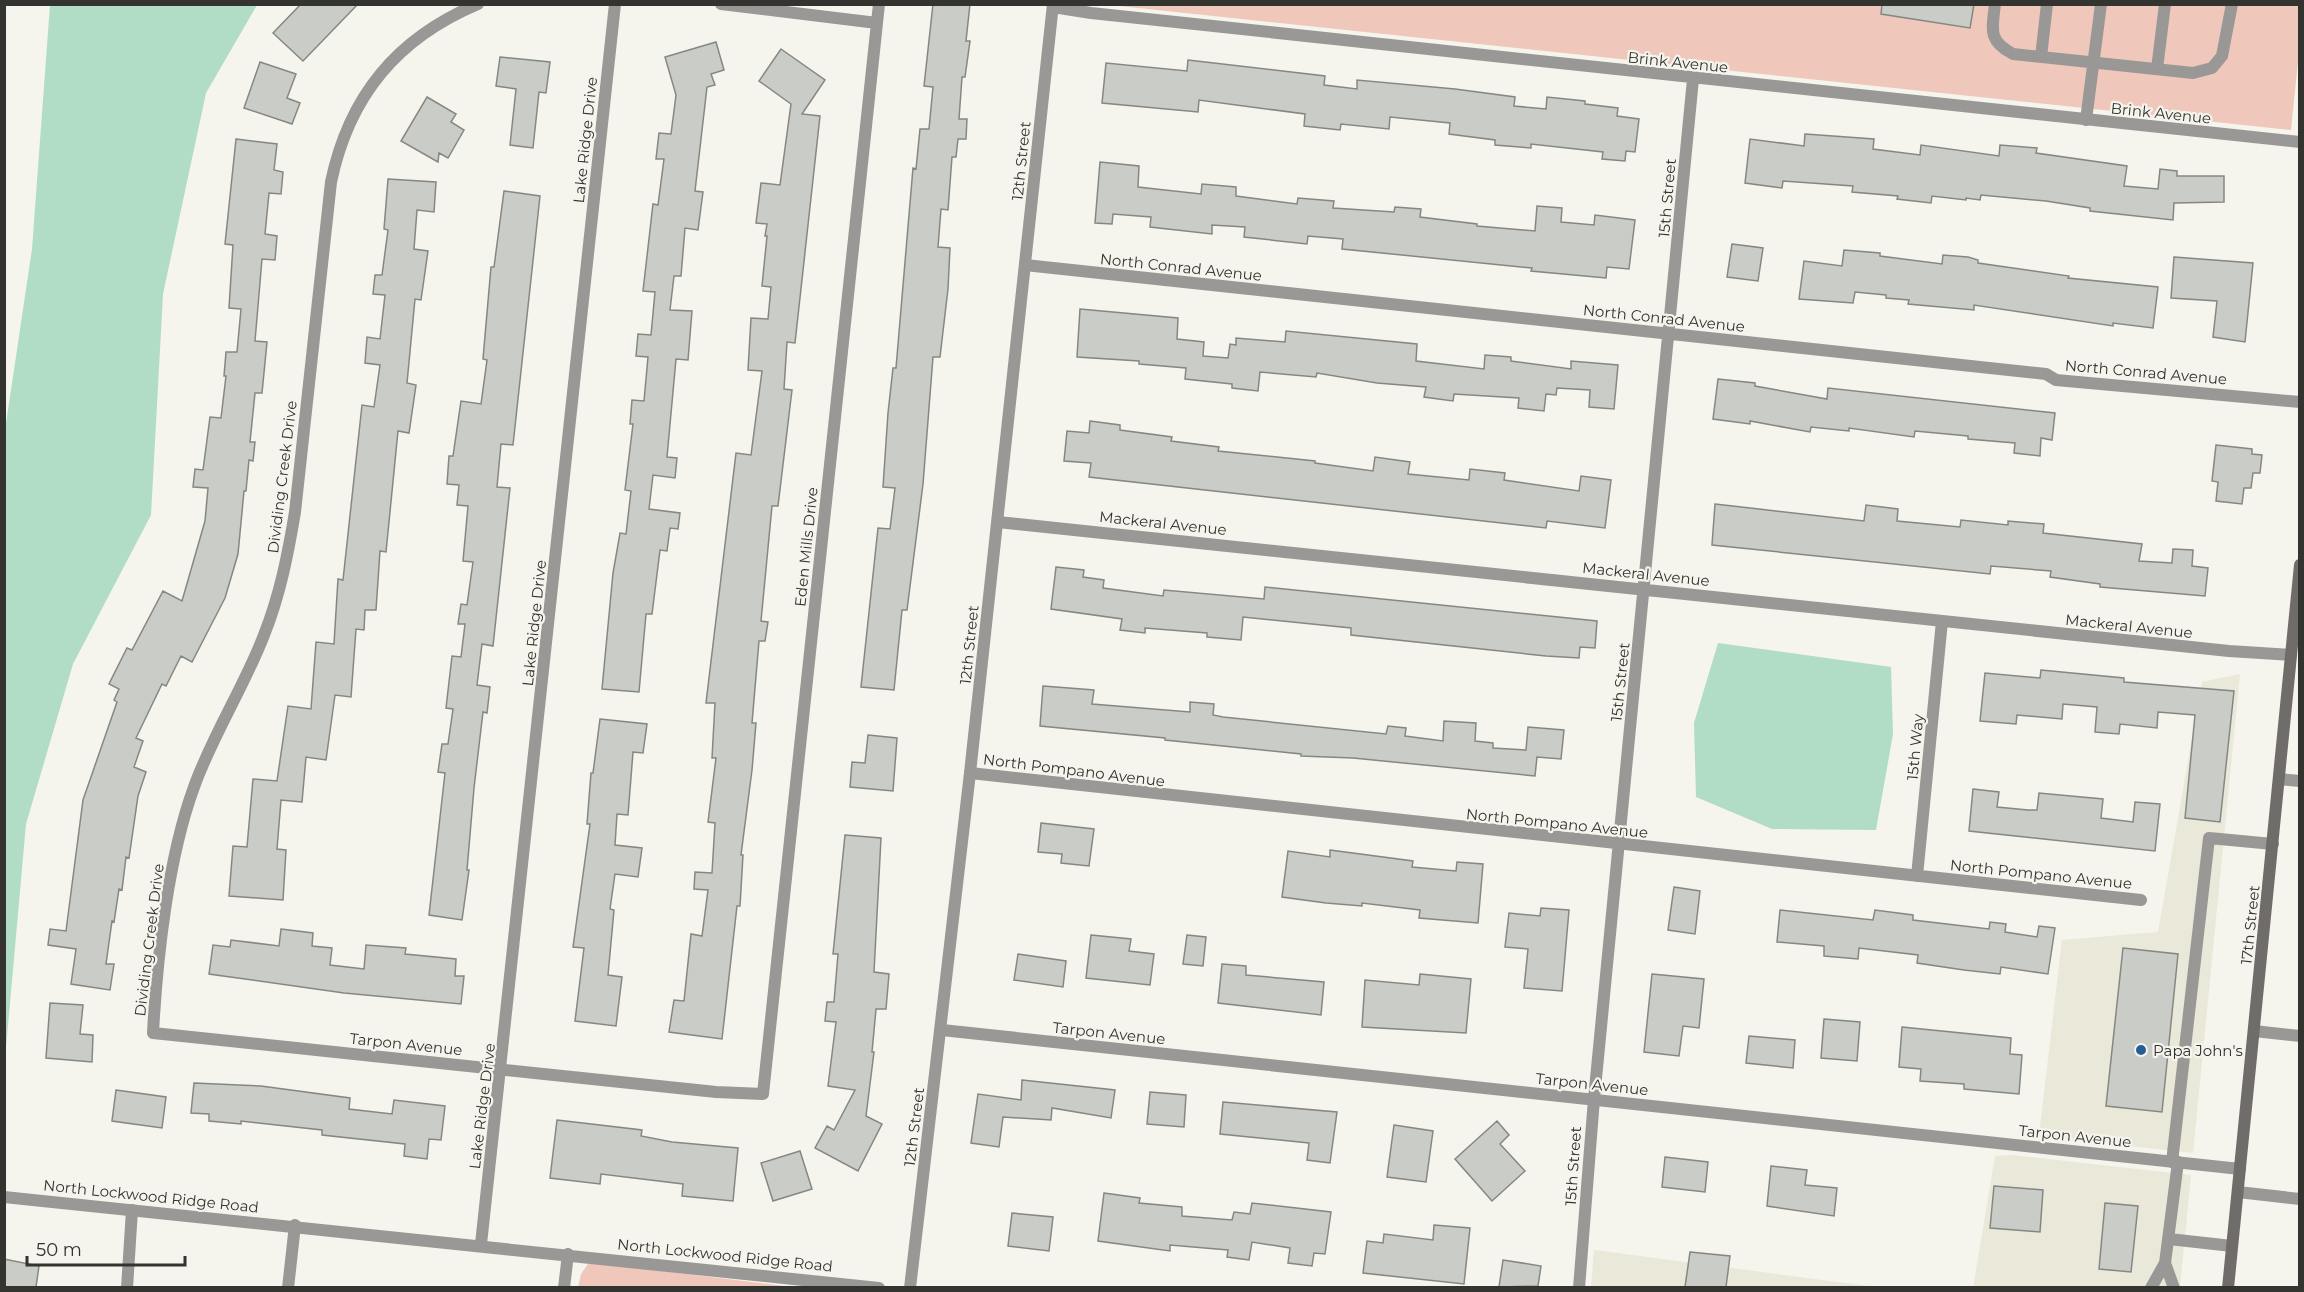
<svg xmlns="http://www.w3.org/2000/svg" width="2304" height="1292" font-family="Montserrat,sans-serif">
  <rect width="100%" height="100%" fill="#f5f4ed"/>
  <path fill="#eae8d9" d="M2240,674L2193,1153L2039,1136L2062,940L2158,932L2202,682Z
    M2012,1155L2191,1175L2180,1287L1973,1288L1995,1156Z
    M1594,1250L1876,1287L1591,1288Z"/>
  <path fill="#efc8bb" d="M2299,4L2300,42L2291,130L1110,5Z
    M588,1264H605L793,1287L578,1288L581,1274Z"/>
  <path fill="#b0ddc4" d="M50,5H257L206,93L163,294L151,515L73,664L26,824L5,1059L4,437L32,249Z
    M1718,643L1891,667L1893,734L1876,830L1772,829L1696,797L1694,723Z"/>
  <path fill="#cacdc7" stroke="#858882" stroke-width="1.5" d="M301,4H358L303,61L273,33Z
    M933,4H970L966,41H970L965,77H962L959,119H967L966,139H958L956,157H952L948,210L941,209L938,247L950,248L948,289L940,357H933L923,484L907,610H902L894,690L861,687L878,528L890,529L895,488L883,487L888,413L893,368H896L913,168L916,169L920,129H929L933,87L924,86Z
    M1882,4H1974L1970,28L1881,14Z
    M716,42L724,70L711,74L715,85L707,87L695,191L703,192L698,230L685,228L681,276H674L670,310L692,311L688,360L676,359L667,457L677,458L675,478L653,475L649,509L680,513L678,529L670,528L667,551L660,550L652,614H646L639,692L602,689L613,573L620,533L626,534L631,491L625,490L633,424H630L632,400L644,401L648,357L636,356L638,334L651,335L655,292L643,291L653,204L658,205L664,159H656L659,133L671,134L676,95L665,57Z
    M781,49L825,80L802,114L820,116L795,343L787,342L784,389L792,390L778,506H772L761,621L768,622L765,641H759L752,723H756L752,770L741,855H743L740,906H737L722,1039L669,1032L674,1000L684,1001L691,934L702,936L708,890L694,889L695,872L712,873L715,823L708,822L716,758H712L715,703H706L736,453L751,455L762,371L748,370L751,318L768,319L771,287L762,286L767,236H765L767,224L756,223L761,183L780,185L791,104L759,81Z
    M500,57L550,62L546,93L539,92L533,148L510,145L516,89L496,86Z
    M1188,60L1325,76L1324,85L1357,89V80L1455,89L1515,97L1514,106L1546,109L1547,97L1585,101V104L1618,108L1617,116L1639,119L1635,152L1626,151L1625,161L1602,159L1603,152L1531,144V148L1495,145V140L1449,134L1450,123L1390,117L1389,129L1341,124L1340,130L1304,126L1305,114L1199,100L1198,112L1102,103L1106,63L1187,71Z
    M260,62L296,74L287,98L300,103L292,124L244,108Z
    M427,97L456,114L451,122L464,130L448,158L439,153L438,162L401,141Z
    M1805,134L1874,139L1873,149L1920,155L1921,145L1999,156L2000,145L2037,148L2036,153L2127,166L2124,186L2158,189L2160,169L2177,171V176H2224V202L2174,203L2173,220L2090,211V208L2046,201L1981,195L1980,200L1966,198V200L1932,196L1931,203L1897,199L1898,196L1852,192L1853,186L1783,181L1782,188L1745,183L1750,139L1804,146Z
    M236,139L277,144L274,170L283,172L281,194L269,193L265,234L277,236L275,260L262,259L255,341L267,342L262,393H255L250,442H255L253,461L249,460L246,491H244L238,554L225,598L192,662L181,656L166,686L162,684L136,738L143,741L134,767L146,772L138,796L129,858L126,857L122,890L119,889L114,922L112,921L106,964H114L110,990L71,984L76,949L48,945L50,929L66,931L83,800L117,702L114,700L119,689L109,684L127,648L132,650L163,591L182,601L205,521L208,488L193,487L195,469L203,470L210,417L221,418L226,376H224L226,352H237L241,309L229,308L233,245L225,244Z
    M1100,162L1139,166L1138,187L1201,194L1202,184L1236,187V196L1297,204L1298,198L1334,201L1333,208L1394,212L1395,207L1421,209L1420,217L1477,224V226L1535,231L1537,206L1562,208L1561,222L1594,225L1595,215L1635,220L1629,269L1607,267L1606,278L1531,271L1532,268L1342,249L1343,239L1308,236L1307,244L1244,237L1245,227L1212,225V234L1150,227L1151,217L1113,214L1112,224L1095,223Z
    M388,179L436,182L434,212L417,210L414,249L428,251L421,300L415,299L407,383L416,385L409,433L398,431L386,552L380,551L376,610H365L364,630L356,629L351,697L335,695L326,760L306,757L302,802L281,800L277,849L286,850L283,900L229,896L233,846L247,847L253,779L277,781L288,706L311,709L316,642L334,644L338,579L343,580L362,405L374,407L380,365L365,363L367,337L380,339L385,295L373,294L375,275H382L388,230L384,229Z
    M504,191L540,196L513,445L501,444L497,487L510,488L493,646L482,644L477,685L490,687L487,713L483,712L474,788L467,870H469L462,920L429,915L445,773L438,772L442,744H448L453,709L446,708L452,656L461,657L465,624H458L461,604L467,605L473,562L463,561L468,506L457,505L459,485L447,484L449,456H453L461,401L481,404L487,360L483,359L491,267H494Z
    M1732,244L1763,248L1758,281L1727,277Z
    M1844,250L1880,253V256L1942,264L1943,255L1968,257L1978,260V263L2069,276L2068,278L2158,287L2153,328L2113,323V326L1974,305V310L1908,304L1909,300L1886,298V295L1855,292L1853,303L1799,299L1804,261L1842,266Z
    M2174,257L2253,263L2245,342L2213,337L2217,301L2171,298Z
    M1080,309L1178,318L1177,339L1204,342L1203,356L1228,358L1230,344L1236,345V338L1285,342L1286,331L1417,344L1416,361L1484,369L1485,355L1511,357V361L1571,369V361L1618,365L1614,409L1589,407L1590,390L1557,388L1556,395L1546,394L1544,411L1518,408L1519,398L1454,394L1453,401L1424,397L1426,387L1377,383L1317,373L1316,377L1260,372L1258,391L1232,388V384L1185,379L1186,368L1139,364V361L1077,357Z
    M1718,379L1755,383V386L1827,399L1828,388L2055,413L2052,440L2041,438L2040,456L2014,453L2015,443L1968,439V436L1915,431L1914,437L1849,428V431L1811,427L1810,432L1750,421V424L1713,419Z
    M1090,421L1120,425V430L1172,437L1171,441L1219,447L1218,451L1315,461V463L1373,471L1375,457L1410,462L1408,474L1469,480L1470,469L1505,473L1504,480L1579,491L1581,476L1611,480L1605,528L1547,521L1546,528L1089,477L1091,463L1064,461L1067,431L1089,433Z
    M2216,445L2252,449V454L2262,455L2260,473H2253L2251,488H2244L2242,504L2216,501L2218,482L2212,481Z
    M1715,504L1864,521L1866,505L1898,509L1897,521L1960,527L1961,520L2008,525V521L2044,524L2043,533L2142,544L2139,561L2172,563L2173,549L2193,550L2192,566L2208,568L2205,596L2100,587V584L2050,577L2051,571L1991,566L1990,574L1712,545Z
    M1056,567L1084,570L1083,577L1104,580L1103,588L1163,596L1164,590L1264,599L1265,587L1597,621L1595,648L1580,647L1579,658L1546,656L1351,635V628L1243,617L1241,640L1207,637V633L1145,628V633L1120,630L1122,619L1051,609Z
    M2041,670L2124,678V682L2234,691L2220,822L2185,818L2195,715L2158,712L2157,728L2120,724L2119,734L2095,732L2097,707L2063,704L2062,719L2017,715L2016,724L1980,721L1985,673L2040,678Z
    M1043,686L1094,690L1092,704L1190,712V702L1214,704L1213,715L1223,717L1386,734L1388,726L1406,728L1405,736L1443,741L1444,721L1476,723L1475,741L1493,743V748L1526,750L1528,727L1564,730L1561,759L1537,757L1535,776L1353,758L1301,756V754L1165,740V738L1040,726Z
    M600,719L647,724L643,753L633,752L628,815L617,814L615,845L642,848L638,877L615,874L610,909L614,910L608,975L622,977L616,1026L575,1021L584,948L573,947L590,824H587L591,773H593Z
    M868,735L897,738L893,791L850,787L852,762L865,763Z
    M1973,789L1999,792L1997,807L2028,810H2037L2039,793L2103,799L2101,818L2133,822L2135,802L2160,804L2155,851L1969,831Z
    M1041,823L1094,829L1089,866L1061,863L1062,854L1038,852Z
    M845,835L881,838L874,972L889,974L886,1009H876L872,1052H874L866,1116L882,1124L858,1171L815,1148L827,1126L834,1130L855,1090L828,1086L836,1022L825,1021L827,1002H834L838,954H833Z
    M1330,850L1413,861L1412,867L1456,871L1457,862L1483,864L1478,923L1419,918L1420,910L1362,903V906L1326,903L1282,897L1288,851L1330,857Z
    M1674,887L1700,891L1695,934L1668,930Z
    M1541,908L1569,910L1562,991L1524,988L1528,949L1505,947L1509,913L1540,916Z
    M1780,910L1873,920L1875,910L1913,915V920L1989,929L1990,922L2006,924L2005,932L2037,937L2039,926L2055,928L2048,974L2001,967L2000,974L1964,970L1917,963L1918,955L1859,948L1858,959L1824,956V946L1777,942Z
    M281,929L313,933L312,946L332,948L330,965L364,969L366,945L406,948L405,954L456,959L455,976H464L461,1004L344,993L209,974L213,945L230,947L231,940L279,946Z
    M1091,935L1131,939L1129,951L1154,954L1150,985L1086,978Z
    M1187,935L1206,937L1203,966L1183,964Z
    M2123,948L2178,954L2162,1112L2106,1106Z
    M1018,954L1066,961L1063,987L1014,980Z
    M1222,964L1246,966V975L1324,982L1321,1015L1218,1003Z
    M1420,974L1471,979L1466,1033L1362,1027L1365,980L1419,985Z
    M1652,974L1704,979L1699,1028L1683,1026L1679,1056L1644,1052Z
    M50,1003L83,1005L80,1034L93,1035L92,1062L46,1058Z
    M1824,1019L1860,1022L1857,1061L1821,1058Z
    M1902,1027L2011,1038L2010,1054L2022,1055L2019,1094L1964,1089V1084L1920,1081L1921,1069L1899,1067Z
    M1749,1036L1795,1040L1793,1068L1746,1063Z
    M1022,1080L1115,1090L1111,1118L1052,1108L1051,1120L1003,1117L999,1147L971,1143L978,1094L1021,1100Z
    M194,1083L261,1086L350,1098L349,1109L392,1114L394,1100L445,1106L441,1140L429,1139L427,1159L404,1156L405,1144L322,1135V1130L241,1121V1124L209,1121V1114L191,1113Z
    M116,1090L166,1097L162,1128L112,1121Z
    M1150,1092L1186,1095L1184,1127L1147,1124Z
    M1223,1102L1337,1112L1330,1163L1307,1160L1309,1143L1220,1134Z
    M557,1120L642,1130L641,1136L672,1142L738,1148L733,1201L682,1196L683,1184L601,1174L600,1184L550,1178Z
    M1497,1121L1509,1135L1500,1144L1525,1171L1492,1201L1455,1159Z
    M1394,1125L1433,1131L1426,1182L1387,1177Z
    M800,1151L812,1189L773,1201L761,1163Z
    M1665,1157L1708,1162L1705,1192L1662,1187Z
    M1771,1166L1807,1170L1805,1185L1837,1188L1834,1216L1767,1206Z
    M1994,1186L2043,1190L2040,1232L1990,1228Z
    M1104,1193L1140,1198L1139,1203L1182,1207V1216L1232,1220L1234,1212L1250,1214L1252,1203L1331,1212L1325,1254L1314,1253L1312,1266L1288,1263L1290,1248L1252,1242L1249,1260L1227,1257L1228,1250L1170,1245V1251L1098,1241Z
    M2105,1203L2138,1206L2131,1272L2099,1269Z
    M1012,1213L1053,1217L1049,1251L1008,1246Z
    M1434,1225L1470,1228L1464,1284L1363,1273L1367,1241L1383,1243L1384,1234L1433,1240Z
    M1690,1252L1730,1256L1726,1287H1685Z
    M4,1259L39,1266L36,1287H4Z
    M1503,1260L1541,1266L1538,1286L1499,1287Z"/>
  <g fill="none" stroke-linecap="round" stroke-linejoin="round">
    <path stroke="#9a9896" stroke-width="12" d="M1995,4C1992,30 1988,41 2013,54L2193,73L2212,68L2222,56L2232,4
      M2041,57L2047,4
      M2157,69L2165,4
      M2086,120L2101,4
      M2172,1162L2209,838L2273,844
      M2238,1192L2300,1199
      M2169,1239L2232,1246
      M2165,1263L2174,1288
      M2151,1288L2165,1263L2178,1162"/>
    <path stroke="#9a9896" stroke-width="12" d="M478,4C397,38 349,96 331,182L295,512C288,554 280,595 264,635C244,687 213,734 194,787C168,858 157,957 153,1033L716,1092L763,1094L879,4
      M721,4L877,23
      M1053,7L1091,13L2300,142
      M1025,265L2046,374L2056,380L2300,402
      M998,522L2229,651L2291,655
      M970,773L2141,900
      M2279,779L2300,781
      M1917,876L1942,621
      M942,1030L2240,1169
      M2254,1031L2300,1036
      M481,1244L615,4
      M127,1288L132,1210
      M288,1288L295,1225
      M564,1288L568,1254
      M1579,1288L1594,1099L1693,79"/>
    <path stroke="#9a9896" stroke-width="12" d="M4,1197L879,1288
      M910,1288L970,773L1053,4"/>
    <path stroke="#6f6c69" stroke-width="12" d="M2228,1288L2300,565"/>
  </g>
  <circle fill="#255d95" stroke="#f5f4ed" stroke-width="2" cx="2141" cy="1050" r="6"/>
  <g text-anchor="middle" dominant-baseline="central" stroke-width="4.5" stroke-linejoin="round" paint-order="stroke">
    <g font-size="15" fill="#333330" stroke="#f5f4ed">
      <text transform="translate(1678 62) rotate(6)">Brink Avenue</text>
      <text transform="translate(2161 113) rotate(6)">Brink Avenue</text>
      <text transform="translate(585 140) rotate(-84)">Lake Ridge Drive</text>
      <text transform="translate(1021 161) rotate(-84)">12th Street</text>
      <text transform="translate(1667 198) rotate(-85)">15th Street</text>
      <text transform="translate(1181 267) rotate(6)">North Conrad Avenue</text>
      <text transform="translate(1664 318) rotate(6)">North Conrad Avenue</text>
      <text transform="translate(2146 372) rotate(5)">North Conrad Avenue</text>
      <text transform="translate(282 477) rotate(-83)">Dividing Creek Drive</text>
      <text transform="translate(1163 523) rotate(6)">Mackeral Avenue</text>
      <text transform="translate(806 547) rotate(-84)">Eden Mills Drive</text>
      <text transform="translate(1646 574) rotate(6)">Mackeral Avenue</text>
      <text transform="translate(534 623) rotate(-84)">Lake Ridge Drive</text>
      <text transform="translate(2129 626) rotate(6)">Mackeral Avenue</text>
      <text transform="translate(969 645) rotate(-84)">12th Street</text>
      <text transform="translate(1620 682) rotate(-84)">15th Street</text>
      <text transform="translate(1915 747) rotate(-85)">15th Way</text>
      <text transform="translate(1074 770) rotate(7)">North Pompano Avenue</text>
      <text transform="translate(1557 823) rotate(6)">North Pompano Avenue</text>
      <text transform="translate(2041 874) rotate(6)">North Pompano Avenue</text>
      <text transform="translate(2250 925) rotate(-84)">17th Street</text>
      <text transform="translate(149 940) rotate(-83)">Dividing Creek Drive</text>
      <text transform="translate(1109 1033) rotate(6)">Tarpon Avenue</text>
      <text transform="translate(406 1044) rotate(6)">Tarpon Avenue</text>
      <text transform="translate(1592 1084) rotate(6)">Tarpon Avenue</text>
      <text transform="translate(482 1106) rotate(-83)">Lake Ridge Drive</text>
      <text transform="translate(914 1127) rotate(-83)">12th Street</text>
      <text transform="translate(2075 1136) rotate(6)">Tarpon Avenue</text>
      <text transform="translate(1573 1166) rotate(-86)">15th Street</text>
      <text transform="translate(151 1196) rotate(6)">North Lockwood Ridge Road</text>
      <text transform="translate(725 1255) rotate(6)">North Lockwood Ridge Road</text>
    </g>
    <g font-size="15" fill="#333330" stroke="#f5f4ed" text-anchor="start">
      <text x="2153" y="1050">Papa John's</text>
    </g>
  </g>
  <rect width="2304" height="1292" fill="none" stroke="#333330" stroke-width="12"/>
  <path d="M27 1256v9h158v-9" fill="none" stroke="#333330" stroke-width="3"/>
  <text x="36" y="1256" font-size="18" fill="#333330" stroke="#f5f4ed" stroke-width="4.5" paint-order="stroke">50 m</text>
</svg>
